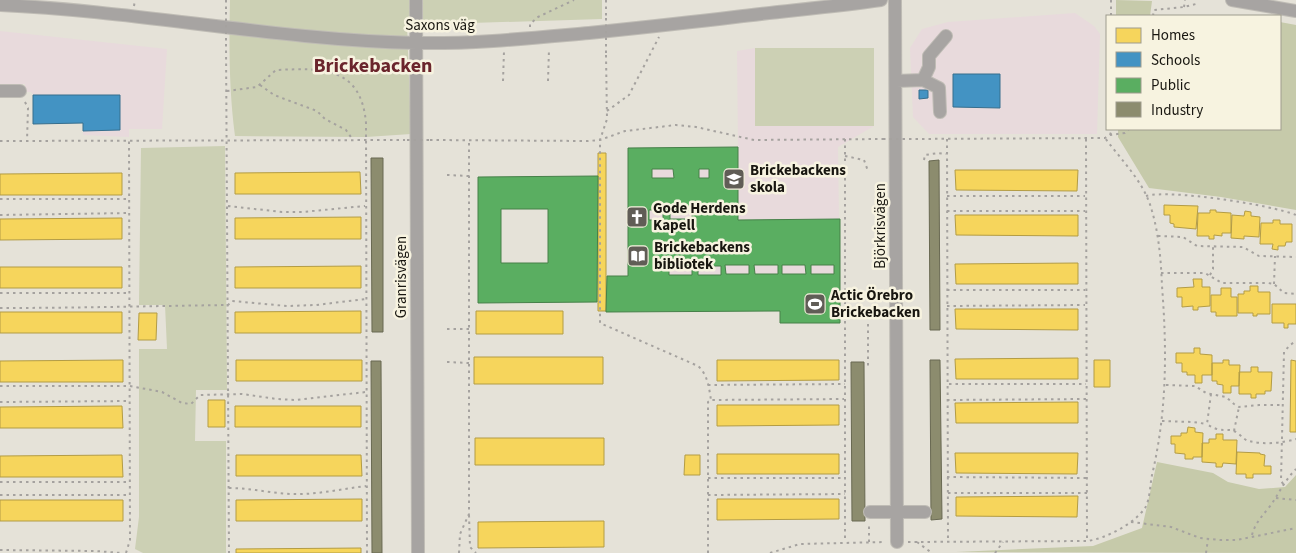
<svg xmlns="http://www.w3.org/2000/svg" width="1296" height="553" font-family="'Source Sans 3',sans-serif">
  <rect width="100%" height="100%" fill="#e5e2d8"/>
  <path fill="#e8dadc" d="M1075,13L1094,26L1100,34L1097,134H929L913,117L910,48L922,29L948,22Z
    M0,31L167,49L162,129H129V137L83,135V123L33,124V95L31,92H25V84H0Z
    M755,48H874V126L838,147L840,291H780V311H649V210H628V148L738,147L737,51Z"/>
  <path fill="#ccd0b4" d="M230,0H602V19L407,25L411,134L366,137L235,136C229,90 229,47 230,0Z
    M755,48H874V126H755Z
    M225,146L227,390H196L195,441H226V553H143L135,549L139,517V349H167L165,305H139L141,148Z"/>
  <path fill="#c6caaa" d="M1116,0L1152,1L1150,16H1116Z
    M1280,22L1296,25V210L1221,197L1149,188L1118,137V129H1280Z
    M1157,462L1213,473L1228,482L1259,489L1285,487L1296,475V553L956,552L1093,546L1142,528Z"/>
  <path fill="#f6d55c" stroke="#b39c45" d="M598,153H606V311H598Z
    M955,170H1078L1077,191L956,190Z
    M360,172L361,194H235V173Z
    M122,173V195H0V174Z
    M1164,205L1198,206L1196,229L1174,227V224L1170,223V215H1164Z
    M1210,210H1216V212L1231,213V233H1222V236L1214,235V239H1209V236H1197L1198,213H1210Z
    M1245,211L1251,212V216L1260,217L1259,237L1244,236V239L1231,238L1232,215L1244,216Z
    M955,215H1078V236L956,235Z
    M361,217V239H235V218Z
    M122,218V239L0,240V219Z
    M1273,220H1280V224H1292V242H1286L1285,246H1278V250L1272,249L1273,244H1260L1261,223H1273Z
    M1078,263V284H956L955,264Z
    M361,266V288H235V267Z
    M0,267H122V288H0Z
    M1193,279H1202V287H1210V306L1198,307V310H1193V306L1182,307V297H1177V288L1194,287Z
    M1250,286H1258V292H1270V314H1257V316H1253V313H1238V294H1244V291H1250Z
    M1221,288H1231V297H1237V316H1216V312H1211V295H1221Z
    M1272,304H1296V324H1288V328H1284V323H1272Z
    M955,309H1078V330L956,329Z
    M361,311V333H235V312Z
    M476,311H563V334H476Z
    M0,312H122V333H0Z
    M139,313H157L156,340H138Z
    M1194,348H1200V354L1212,355V375H1202V383H1195V375H1187V372H1182V363H1176V353H1194Z
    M474,357H603V384H474Z
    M1078,358V379H956L955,359Z
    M123,360V382H0V361Z
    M236,360H362V381H236Z
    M717,360H839V380L717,381Z
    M1094,360H1110V387H1094Z
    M1223,360H1229V365H1240L1239,386H1231V393H1223V385L1217,384V381H1212V363H1223Z
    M1291,360L1296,361V432H1290Z
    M1251,367H1258V372H1272L1271,391H1265V394H1256V398H1251V394H1239V372H1251Z
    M208,400H225V427H208Z
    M1078,402V423H956L955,403Z
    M717,405H839V425L717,426Z
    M122,406L123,428H0V407Z
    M235,406H361V427H235Z
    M1188,427L1195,428V432L1203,433L1202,457H1193V459H1185V454L1175,453V444H1171V436H1181V433H1187Z
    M1216,434H1223V440H1237L1236,464L1223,463L1222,467H1216V463L1202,462V443H1209V439H1216Z
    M475,438H604V465H475Z
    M1237,452L1260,453V454L1265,455L1264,466H1271V474H1253V478H1246V474H1236Z
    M955,453H1078L1077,474L956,473Z
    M717,454H839V474H717Z
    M122,455L123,477H0V456Z
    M236,455H361L362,476H236Z
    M685,455H700V475H684Z
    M1078,496L1077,517L956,516V497Z
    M362,499V521H236V500Z
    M717,499H839V519L717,520Z
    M0,500H123V521H0Z
    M604,521V547L478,548V522Z
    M361,548V553H236V549Z"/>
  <path fill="#4393c3" stroke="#366e8d" d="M953,74H1000V108L953,107Z
    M919,90H928V98L919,99Z
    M33,95H120V130L83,131V123L33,124Z"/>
  <path fill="#5aae61" stroke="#468049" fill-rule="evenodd" d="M738,147V220L840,219V323H780V311L606,312L607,276H628V148ZM652,169H673L674,178H652ZM699,169H709V178H699ZM649,210H663V220H649ZM670,210H692V219H670ZM725,265H749V274H726ZM754,265H778V274H755ZM782,265H805L806,274H782ZM811,265H834V274H811ZM669,266H692V275H669ZM698,266H721V275H698Z
    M598,176L597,302L478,303V177ZM501,209H548V263H501Z"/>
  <path fill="#8c8c6e" stroke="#696952" d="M371,158H383V332H372Z
    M939,160L940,330H930L929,161Z
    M930,360H940L942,519L931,520Z
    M371,361H381L382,553H372Z
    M851,362H864L865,521H852Z"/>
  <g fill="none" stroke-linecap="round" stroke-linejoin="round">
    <g stroke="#bfbcb5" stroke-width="14">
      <path id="minor" d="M416,0L418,553
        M895,0L897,542
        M1232,0L1296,11
        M0,5C139,11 276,40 416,43C474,44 532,38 589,33C638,28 686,23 735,17C783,11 832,7 881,0
        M923,80L939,88L940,112
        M896,81L923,80L929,67V56L946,36
        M0,91H20
        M870,512H925"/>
    </g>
    <path stroke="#a5a29f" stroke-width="2" stroke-dasharray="2.5 4" stroke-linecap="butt" d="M226,0V12
      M606,0V18
      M1111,0V16
      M134,6L135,0
      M1184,7L1185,0
      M1153,16L1154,10L1184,7L1196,4
      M530,27V24L538,17L574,0
      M226,44L229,553
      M606,55L607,119L600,140V323L698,366C708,375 709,388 711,400
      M503,81L504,51
      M548,81L549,49
      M260,85L274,95L317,111L325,119L346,130L353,140
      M227,91L257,87L276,70C322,68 361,66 366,123L367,553
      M25,102L28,108L27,141
      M607,111L629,95L659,37
      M1110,135L1112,129
      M845,139V542
      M909,139L1105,138L1110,135L1125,133L1129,129
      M947,139L948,542
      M1086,139L1087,541
      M430,140L588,141L600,140L625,131L676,125L696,127L754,140L883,139
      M0,141L405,140
      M845,156L864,160L868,171
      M924,160L925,155L938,153L946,154
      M447,175L469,176
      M947,196H1085
      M1146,196C1170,189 1272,205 1296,215
      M0,199H129
      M228,206L282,212H303L365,206
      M947,211H1085
      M0,215L129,213
      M1158,236L1183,237L1197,246L1243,247L1259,256L1296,257
      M1161,273H1205L1222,283H1268L1274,284L1284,293L1296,294
      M1210,275L1213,269V247
      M1274,284L1275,256
      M947,290H1085
      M0,293H130
      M947,306L1085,305
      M0,308C76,308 152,306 228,305L232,301L287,306L316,305L366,299
      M868,324V366
      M447,329H469
      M447,362L469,363
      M949,384H1086
      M708,385L845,384
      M1166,385L1195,386L1206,393L1226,397L1234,404L1239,407L1259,405H1283
      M0,386H130L162,392L182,403L191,404L200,395L242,394L277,399L296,400L366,392
      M1211,394L1207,424C1221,434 1227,427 1236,432C1241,435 1244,440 1249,441C1263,445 1283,443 1296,439
      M947,400L1086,399
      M0,402L130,401
      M1162,421L1193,422L1207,424
      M1234,431L1239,407
      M947,477L1087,478
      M708,478H845
      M0,482H130
      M1283,484L1281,480L1284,352L1290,345L1296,341
      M229,488C250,488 270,493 291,494C316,495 341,489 366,486
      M948,493H1087
      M0,495H130
      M708,495L845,494
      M1276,498L1296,500
      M469,515L470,547L476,553
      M1131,522L1171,527L1200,538L1220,540H1237L1296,528
      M1252,535C1255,523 1263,515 1271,505C1279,493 1285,480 1296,469
      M869,542V524
      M908,542L1087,541C1105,539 1134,524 1145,508C1150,500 1150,485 1152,475C1167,411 1167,351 1162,286C1161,261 1159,235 1152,211C1145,183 1122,161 1105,138
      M917,542L932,553
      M0,550L95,551L122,553
      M126,553L130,540L129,141
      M459,553L460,534L469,514V140
      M708,553V402L711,400L844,399
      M770,553L800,544L885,542
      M995,553L1003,542
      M1206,553L1208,539"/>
    <use href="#minor" stroke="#a7a4a2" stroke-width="12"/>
    <path stroke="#a5a29f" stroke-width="2" stroke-dasharray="2.5 4" stroke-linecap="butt" d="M226,12V44
      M606,18V55
      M883,139H909
      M407,140H430"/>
  </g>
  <defs>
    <g id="school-square" transform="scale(1.125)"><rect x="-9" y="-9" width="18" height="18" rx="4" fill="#605d56" stroke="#f7f3e0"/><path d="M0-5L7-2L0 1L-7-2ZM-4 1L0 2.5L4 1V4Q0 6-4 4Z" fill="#fff"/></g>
    <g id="church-square" transform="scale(1.125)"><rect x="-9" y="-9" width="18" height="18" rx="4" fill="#605d56" stroke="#f7f3e0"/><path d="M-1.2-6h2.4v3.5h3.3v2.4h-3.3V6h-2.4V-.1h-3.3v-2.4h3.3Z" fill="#fff"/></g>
    <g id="library-square" transform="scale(1.125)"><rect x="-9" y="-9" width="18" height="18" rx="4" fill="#605d56" stroke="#f7f3e0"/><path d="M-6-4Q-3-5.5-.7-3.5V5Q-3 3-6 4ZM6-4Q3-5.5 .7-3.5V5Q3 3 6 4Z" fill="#fff"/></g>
    <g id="stadium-square" transform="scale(1.125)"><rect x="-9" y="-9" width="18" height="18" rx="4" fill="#605d56" stroke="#f7f3e0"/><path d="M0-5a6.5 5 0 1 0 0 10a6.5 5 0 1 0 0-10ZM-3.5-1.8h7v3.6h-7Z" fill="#fff"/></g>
  </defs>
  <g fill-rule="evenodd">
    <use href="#school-square" x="734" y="179"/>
    <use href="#church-square" x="637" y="217"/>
    <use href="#library-square" x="638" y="256"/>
    <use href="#stadium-square" x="815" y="304"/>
  </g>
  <g text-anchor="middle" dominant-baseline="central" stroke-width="5" stroke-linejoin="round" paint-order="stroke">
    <g font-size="15" fill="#181610" stroke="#f7f3e0">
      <text x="440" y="25">Saxons väg</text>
      <text transform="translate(880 226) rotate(-90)">Björkrisvägen</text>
      <text transform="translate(401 277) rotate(-90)">Granrisvägen</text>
    </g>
    <g font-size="15" font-weight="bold" fill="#181610" stroke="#f7f3e0" text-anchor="start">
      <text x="750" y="170">Brickebackens<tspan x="750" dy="17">skola</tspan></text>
      <text x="653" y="208">Gode Herdens<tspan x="653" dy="17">Kapell</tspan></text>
      <text x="654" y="247">Brickebackens<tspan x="654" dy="17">bibliotek</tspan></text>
      <text x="831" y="295">Actic Örebro<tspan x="831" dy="17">Brickebacken</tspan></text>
    </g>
    <g font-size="20" font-weight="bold" fill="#6b252c" stroke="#f7f3e0">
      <text x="373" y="66">Brickebacken</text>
    </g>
  </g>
  <rect x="1106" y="15" width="175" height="115" fill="#f7f3e0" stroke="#9e9b8d"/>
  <rect x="1116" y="28" width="25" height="15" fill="#f6d55c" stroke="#9e9b8d"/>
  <text x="1151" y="40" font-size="15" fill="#181610">Homes</text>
  <rect x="1116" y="52" width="25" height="15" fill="#4393c3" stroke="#9e9b8d"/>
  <text x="1151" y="65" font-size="15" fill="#181610">Schools</text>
  <rect x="1116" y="78" width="25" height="15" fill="#5aae61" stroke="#9e9b8d"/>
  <text x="1151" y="90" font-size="15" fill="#181610">Public</text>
  <rect x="1116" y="102" width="25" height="15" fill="#8c8c6e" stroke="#9e9b8d"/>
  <text x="1151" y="115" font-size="15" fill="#181610">Industry</text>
</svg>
